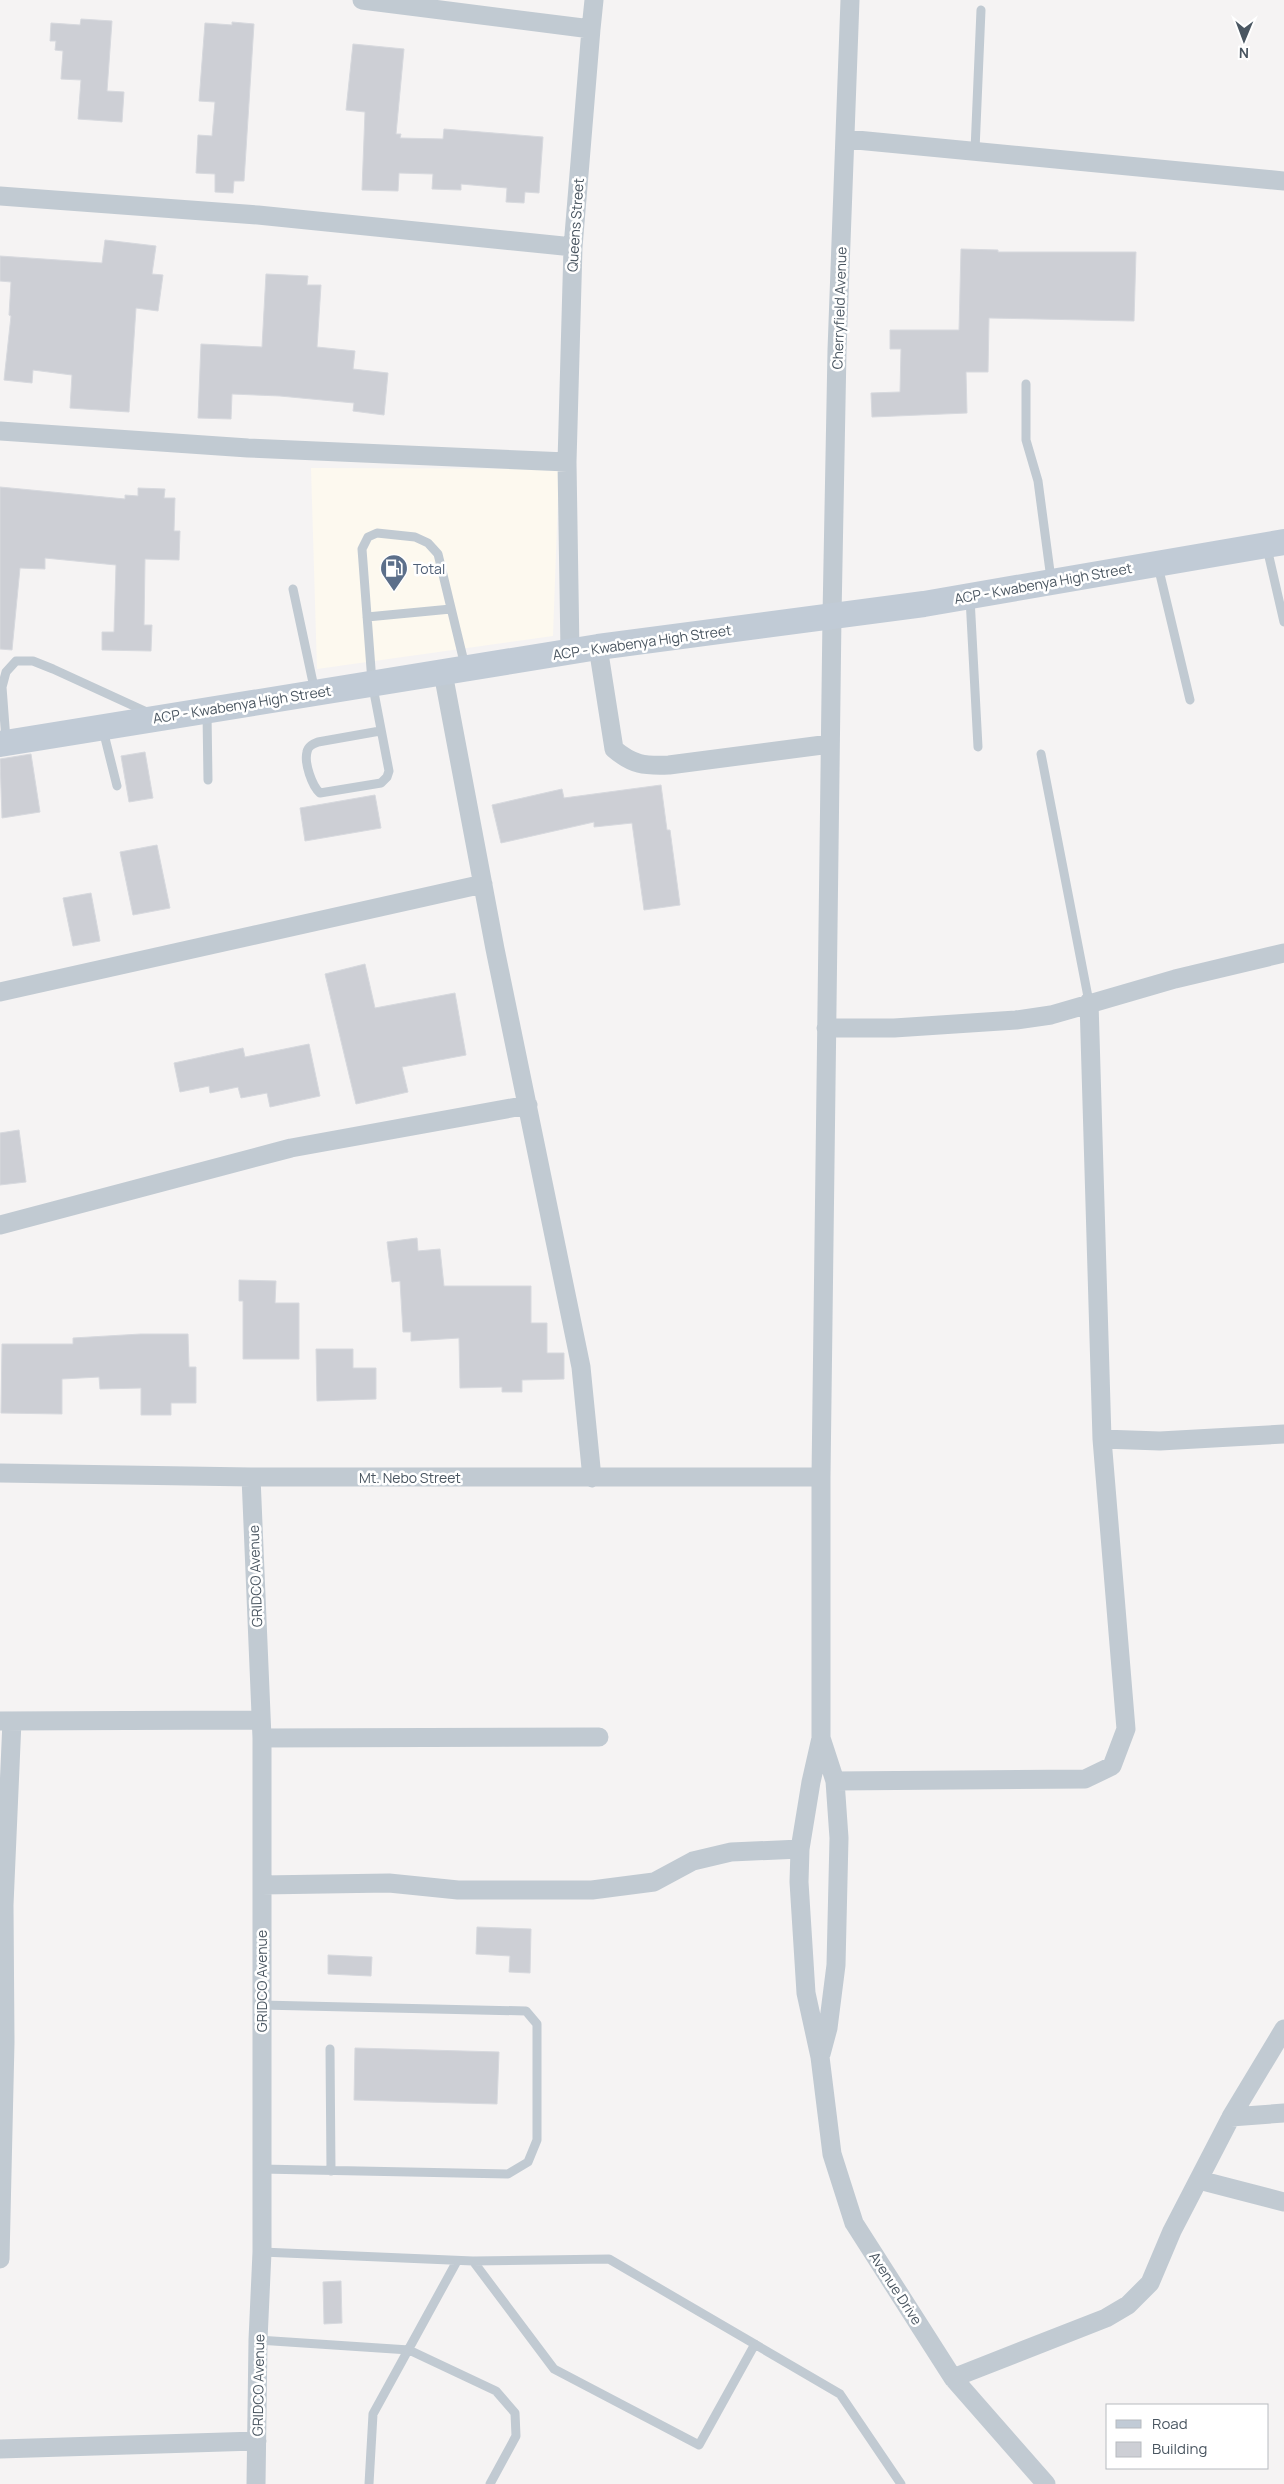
<svg xmlns="http://www.w3.org/2000/svg" width="1284" height="2484" font-family="Manrope,sans-serif">
  <rect width="100%" height="100%" fill="#f5f3f3"/>
  <path fill="#fdf9ef" d="M311,468L559,469L553,636L317,669Z"/>
  <path fill="#cdcfd5" stroke="#d7d9de" d="M81,19L112,21L107,91L124,92L122,122L78,119L81,80L61,79L63,51L55,50L56,41H50L51,23L80,25Z
    M232,22L254,24L244,181H234L233,193L215,192V174L196,173L198,135L212,136L215,102L199,101L205,23L232,25Z
    M353,44L404,49L396,134H401L400,138L443,139L444,129L543,137L539,193L525,192L524,203L506,202L507,188L461,184V190L432,189L433,174L399,173L398,191L362,190L365,112L346,110Z
    M105,240L156,246L152,274L163,275L158,311L136,308L129,412L70,408L72,375L33,370L32,383L4,380L11,316L9,315L11,282L0,281V256L102,263Z
    M961,249L998,250V252H1136L1134,321L989,318L988,372H966L967,413L872,417L871,393L900,392L901,349H890V330H959Z
    M266,274L308,276L307,285H321L317,347L355,351L353,369L388,373L384,415L353,411L354,403L280,396L232,394L231,419L198,418L201,344L262,347Z
    M0,487L125,499V495L138,496V488L165,489L164,498H175L174,531H180L179,560L145,559L144,625H152L151,651L102,650V632H114L116,565L45,558V569L20,568L12,650L0,649Z
    M145,752L153,798L129,802L121,756Z
    M31,754L40,812L2,818L0,759Z
    M661,785L667,830H670L680,905L644,910L632,823L594,827V822L501,843L492,805L562,789L564,798Z
    M375,795L381,828L305,841L300,808Z
    M157,845L170,908L133,915L120,852Z
    M91,893L100,941L73,946L63,898Z
    M365,964L375,1008L455,993L466,1055L402,1067L408,1092L356,1104L325,974Z
    M309,1044L320,1096L270,1107L267,1093L241,1098L238,1087L210,1093L209,1086L180,1092L174,1063L243,1048L245,1057Z
    M19,1130L26,1182L0,1185V1133Z
    M417,1238L418,1251L440,1249L444,1286H531V1323H547V1353H564V1379L522,1380V1392H502V1387L460,1388L459,1338L411,1341V1332H403L400,1281L392,1282L387,1242Z
    M239,1280L276,1281L275,1303H299V1359H243V1301H239Z
    M141,1334H188L189,1367H196V1403H171V1415H141V1388L100,1389L99,1377L62,1379V1414L1,1413L2,1344H73V1338Z
    M316,1349H353V1368H376V1399L317,1401Z
    M477,1927L531,1929L530,1973L509,1972L510,1956L476,1954Z
    M328,1955L372,1957L371,1976L328,1974Z
    M355,2048L499,2052L497,2104L354,2100Z
    M341,2281L342,2323L324,2324L323,2282Z"/>
  <g fill="none" stroke-linecap="round" stroke-linejoin="round">
    <path stroke="#c1cad2" stroke-width="9" d="M975,150L981,10
      M1026,384V440L1038,481L1051,579
      M1267,548L1284,622
      M1158,566L1190,700
      M293,589L315,692
      M970,598L978,747
      M367,617L451,609
      M207,713L208,780
      M103,730L117,786
      M380,731L318,742C313,744 308,746 307,752C304,763 312,786 320,793L381,783L387,777L389,771L372,682L362,549L368,537L377,533L415,537L428,543L438,554L465,666
      M6,740L2,687L6,672L16,661H33L53,669L149,713
      M1041,754L1089,1002
      M330,2049L331,2171
      M261,2169L508,2174L528,2162L537,2140V2024L526,2011L261,2005
      M262,2252L473,2261L609,2259L840,2394L901,2484
      M473,2261L554,2369L699,2445L755,2344
      M258,2340L409,2350L496,2391L515,2413L516,2436L490,2484
      M369,2484L373,2414L457,2261"/>
    <path stroke="#c1cad2" stroke-width="19" d="M362,0L591,29L573,247L567,462L570,652
      M850,0L837,350L832,616L821,1477V1738L811,1782L800,1849L799,1882L806,1993L820,2057L832,2154L854,2223L953,2378L1046,2484
      M591,29L594,0
      M846,139L1284,181
      M0,196L258,215L573,247
      M0,431L248,448L567,462
      M598,647L614,749C633,765 644,766 669,765L830,744
      M443,673L495,949L581,1367L592,1478
      M0,992L483,884
      M826,1028H894L1016,1020L1051,1015L1175,979L1284,953
      M0,1225L291,1148L528,1105
      M1102,1439L1160,1441L1284,1434
      M0,1473L251,1477H821
      M251,1477L262,1738V2252L258,2340L256,2484
      M0,1721L261,1720
      M262,1738L599,1737
      M835,1781L1085,1779L1112,1766L1126,1729L1102,1439L1089,1002
      M262,1885L389,1883L458,1890H592L654,1882L693,1861L731,1852L800,1849
      M821,2054L828,2028L836,1965L839,1838L835,1781L821,1738
      M1231,2117L1284,2113
      M1199,2180L1284,2202
      M0,2259L5,2042L4,1905L12,1721
      M953,2378L1106,2318L1128,2305L1150,2283L1172,2231L1231,2117L1284,2029
      M0,2449L257,2441"/>
    <path stroke="#c1cbd6" stroke-width="26" d="M0,744L598,647L924,604L1284,542"/>
  </g>
  <defs>
    <g id="fuel-pin" transform="scale(1.4375)"><path d="M0 17L-7.5 6A9.5 9.5 0 1 1 7.5 6Z" fill="#5c6f8a" stroke="#fff"/><path d="M-5.5-6h7V0h2V4h1.3V-2.5L3-4.5l.8-.8L6-3V5H2.5V1h-1V6h-7ZM-4.2-4.7v3.2H.2V-4.7Z" fill="#fff"/></g>
  </defs>
  <g fill-rule="evenodd">
    <use href="#fuel-pin" x="394" y="568"/>
  </g>
  <g text-anchor="middle" dominant-baseline="central" stroke-width="5" stroke-linejoin="round" paint-order="stroke">
    <g font-size="14" fill="#4a5661" stroke="#fff">
      <text transform="translate(575 225) rotate(-86)">Queens Street</text>
      <text transform="translate(839 308) rotate(-88)">Cherryfield Avenue</text>
      <text transform="translate(1043 583) rotate(-10)">ACP - Kwabenya High Street</text>
      <text transform="translate(642 642) rotate(-8)">ACP - Kwabenya High Street</text>
      <text transform="translate(242 704) rotate(-9)">ACP - Kwabenya High Street</text>
      <text x="410" y="1477">Mt. Nebo Street</text>
      <text transform="translate(255 1576) rotate(-92)">GRIDCO Avenue</text>
      <text transform="translate(261 1981) rotate(-90)">GRIDCO Avenue</text>
      <text transform="translate(896 2288) rotate(57)">Avenue Drive</text>
      <text transform="translate(258 2385) rotate(-89)">GRIDCO Avenue</text>
    </g>
    <g font-size="14" fill="#4e5e75" stroke="#fff" text-anchor="start">
      <text x="413" y="568">Total</text>
    </g>
  </g>
  <rect x="1106" y="2404" width="162" height="65" fill="#ffffff" stroke="#b7bbc0"/>
  <rect x="1116" y="2420" width="25" height="8" fill="#c1cbd6" stroke="#b7bbc0"/>
  <text x="1152" y="2429" font-size="15" fill="#4a5661">Road</text>
  <rect x="1116" y="2442" width="25" height="15" fill="#cdcfd5" stroke="#b7bbc0"/>
  <text x="1152" y="2454" font-size="15" fill="#4a5661">Building</text>
  <g transform="translate(1244 40) rotate(181)" stroke="#ffffff" stroke-width="4" paint-order="stroke">
  <path d="M0-4L9 19L0 12L-9 19Z" fill="#4a5661"/>
  <text y="-8" font-size="14" font-weight="bold" text-anchor="middle" fill="#4a5661">N</text>
  </g>
</svg>
